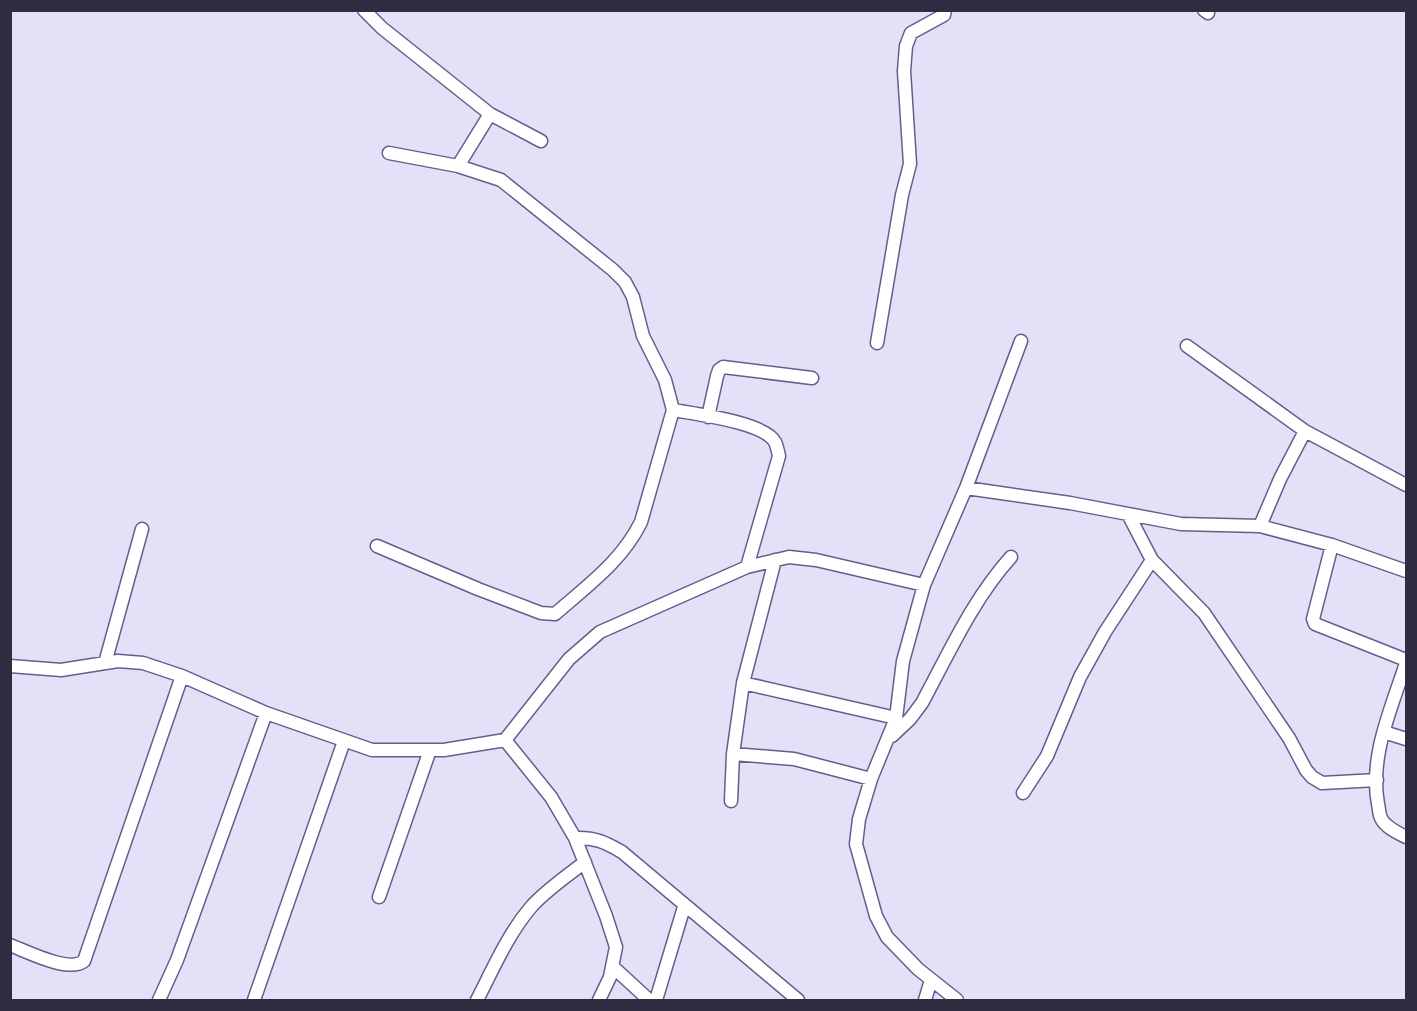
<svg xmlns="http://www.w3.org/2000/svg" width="1417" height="1011" font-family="Commissioner,sans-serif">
  <rect width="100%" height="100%" fill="#e5e0f7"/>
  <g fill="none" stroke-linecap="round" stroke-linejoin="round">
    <g stroke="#695c8d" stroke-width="15">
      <path id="street" d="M364,10L382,28L490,114L541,141
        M1204,10L1208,13
        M458,166L490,114
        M877,343L902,195L910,164L904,71L906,46L911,33L944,15L945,10
        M1187,346L1305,431L1406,485
        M673,410C695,414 764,422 775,442C777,446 778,452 779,456L747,567
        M708,417L717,376L719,370L723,367L812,378
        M966,488L1021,341
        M1128,514L1152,560L1204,613L1289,738L1306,770L1312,777L1322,783L1377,780
        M1260,526L1280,479L1305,431
        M1332,545L1313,619L1315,624L1406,660
        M377,546L478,589L541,613L555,614C587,586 622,561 641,522L673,410L665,380L643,336L633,297L625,282L613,270L501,180L458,166L389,153
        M924,585L903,661L896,718L871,779L859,819L856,844L876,916L887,937L918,969L957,1000
        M105,663L142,529
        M1406,663C1392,707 1369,756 1378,804C1379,808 1379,814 1381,818C1385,827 1398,833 1406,837
        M10,666L61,670L118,661L143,663L182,676L266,713L372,750H444L505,740L569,659L600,632L747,567L789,557L816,560L924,585L966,488L1070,503L1181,524L1260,526L1332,545L1406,571
        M743,683L896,718
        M1384,732L1406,739
        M892,736L910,719L922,703C949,653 973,599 1011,557
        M505,740L551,797L575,838L606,916L616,947L610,977L599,1000
        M733,754L794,759L871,779
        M1023,793L1047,756L1080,677L1105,632L1152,560
        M731,801L733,754L743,683L775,560
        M575,838C594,837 605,842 622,852L798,1000
        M379,897L430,750
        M10,945C28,952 69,973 84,961L182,676
        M612,966L649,1000
        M159,1000L177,960L266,713
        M254,1000L344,741
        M477,1000C493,969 508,934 531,907C546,890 567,876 585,862
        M656,1000L684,907
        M925,1000L931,980"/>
    </g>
    <use href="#street" stroke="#fff" stroke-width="12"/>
  </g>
  <rect width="1417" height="1011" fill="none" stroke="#312b41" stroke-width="24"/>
</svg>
